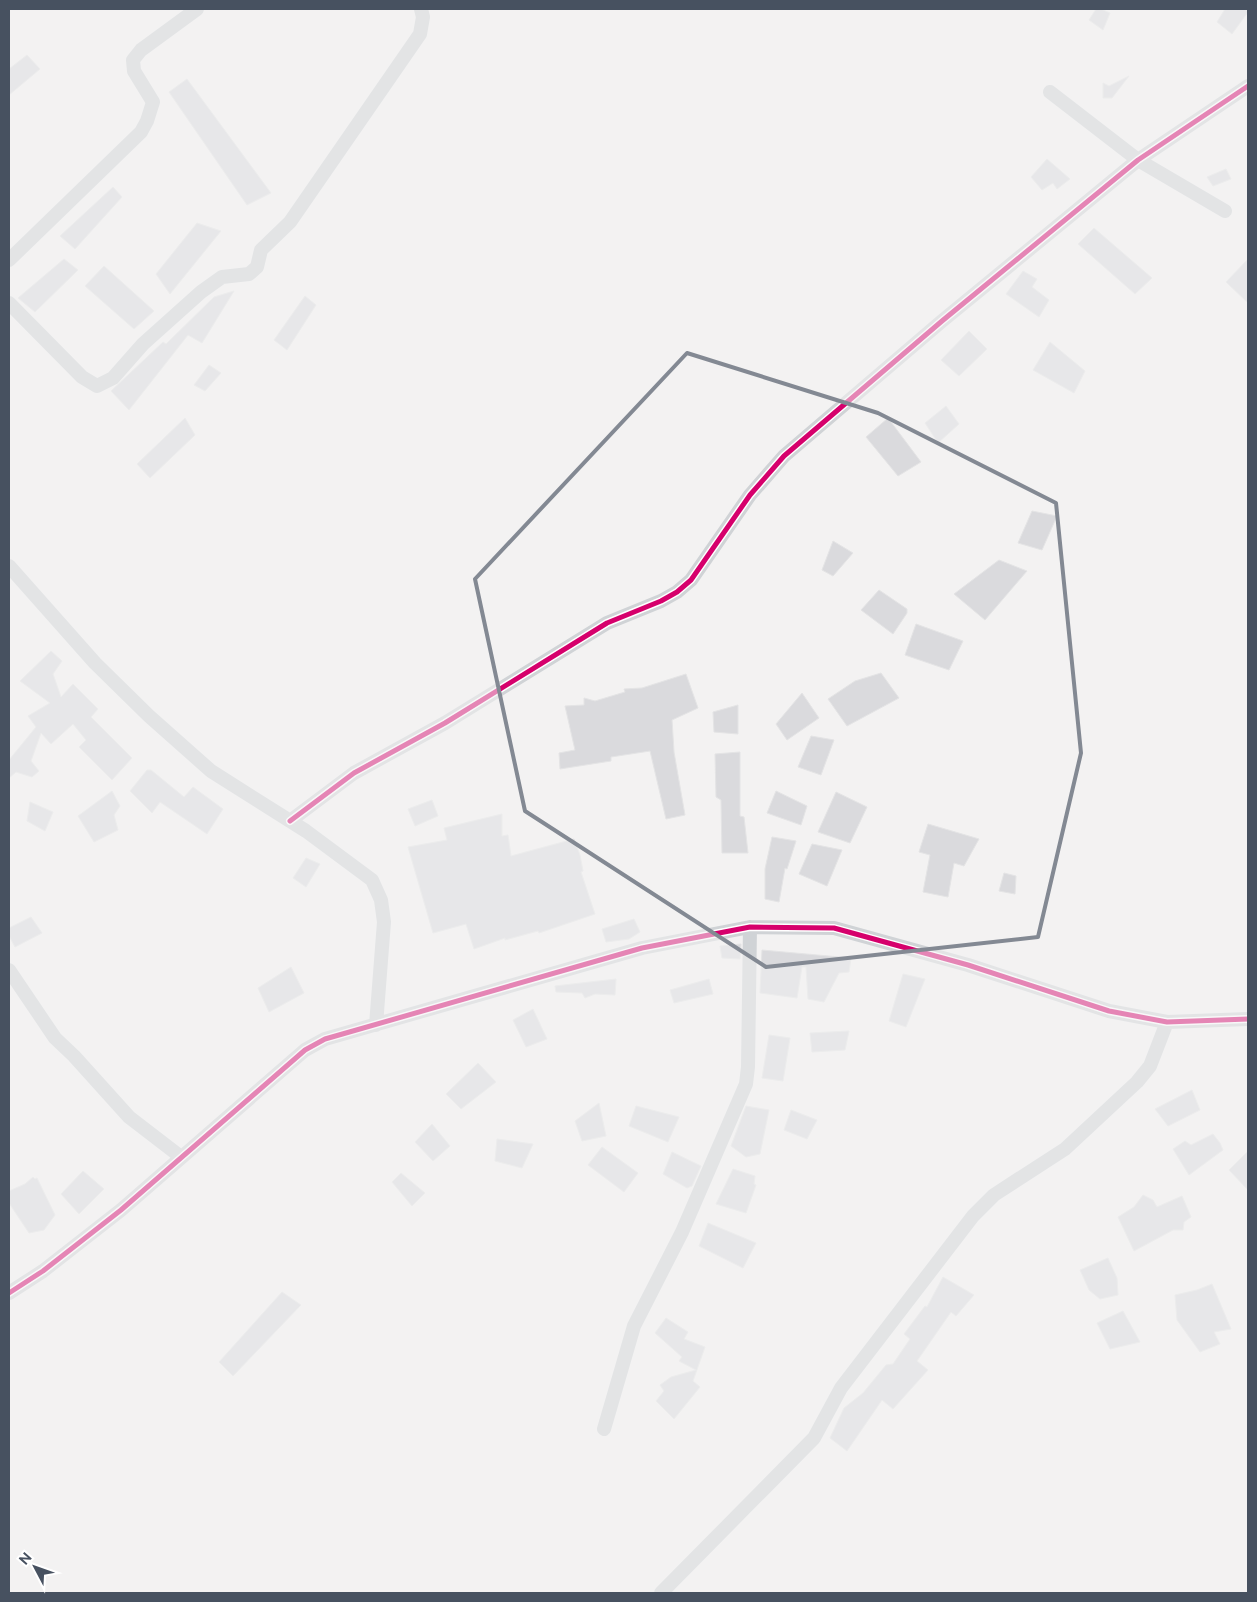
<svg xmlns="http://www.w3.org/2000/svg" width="1257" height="1602" font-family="Raleway,sans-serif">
  <rect width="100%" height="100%" fill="#f3f2f2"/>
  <path fill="#dadadd" stroke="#e4e4e5" d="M1096,9H1101L1110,13L1103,30L1089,20Z
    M1225,9H1248V12L1232,34L1217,22Z
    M27,55L40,69L9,95V69Z
    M1129,76L1112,98H1103V83L1109,86Z
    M187,79L271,193L247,205L169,92Z
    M1047,159L1070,179L1057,189L1053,183L1042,190L1031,177Z
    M1226,169L1231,179L1213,186L1207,177Z
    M113,187L122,197L75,249L60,236Z
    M197,223L221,231L170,294L156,274Z
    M1094,228L1152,278L1135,294L1078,244Z
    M64,259L78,270L35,312L18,298Z
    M1248,259V303L1226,282Z
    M104,266L154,311L134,329L85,286Z
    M1023,271L1037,279L1032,287L1049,300L1039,317L1006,294Z
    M234,291L202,343L188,335L129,410L111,391L163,342L166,344L214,297Z
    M305,296L316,305L287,350L274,340Z
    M969,331L987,349L959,376L941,360Z
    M1050,342L1085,371L1074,393L1033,370Z
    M209,365L221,373L205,391L194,385Z
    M946,406L959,424L938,443L925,423Z
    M185,418L195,435L150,478L137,464Z
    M888,418L921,462L898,476L866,437Z
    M1032,511L1057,516L1042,550L1018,543Z
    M833,541L853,553L833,576L822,570Z
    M999,560L1027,571L985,620L954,594Z
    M879,590L907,609V613L893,634L861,610Z
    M916,624L963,641L949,670L905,655Z
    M51,651L62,661L53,674L61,697L73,684L98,709L91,717L132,758L112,780L79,747L86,740L73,724L51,744L41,733L31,761L39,771L32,777L16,772L9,778V760L36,727L28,716L50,703L20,681Z
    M881,673L899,698L847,726L828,699L855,681Z
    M686,674L698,708L672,720L674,752L685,815L666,819L650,751L611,757V761L560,769L559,753L575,750L565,706L584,705V698L595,701L625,692L624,689L642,688Z
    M802,693L819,718L787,740L776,724Z
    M738,705V734L714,732L713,712Z
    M811,736L834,740L821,775L798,767Z
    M740,752V816L744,817L748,853H722L721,800L716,797L715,754Z
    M147,770H151L184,797L193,787L223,809L207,834L160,802L152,813L130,791Z
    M112,791L120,806L114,815L118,830L94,842L78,816Z
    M776,791L807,806L801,825L767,813Z
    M836,792L867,807L850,843L818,832Z
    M432,800L438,816L415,826L408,809Z
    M30,802L53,812L45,831L27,821Z
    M502,814V836L508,835L511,856L574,839L580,855L583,871L581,872L595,914L539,933L538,931L505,940V938L474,949L466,924L433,933L408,847L447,840L444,828Z
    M928,824L979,839L964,866L954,863L948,897L923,892L930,855L919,852Z
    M772,837L796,841L787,869L785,868L779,902L765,899V869Z
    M812,844L842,850L827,886L799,874Z
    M306,858L320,864L306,887L293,878Z
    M1004,873L1016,876L1015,894L999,891Z
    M31,917L42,933L15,947L9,936V928Z
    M634,919L640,932L629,939L606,942L602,929Z
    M741,944L740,959L722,958L720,946Z
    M762,950L851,958L849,972L839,973L824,1002L808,999L806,967H802L797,998L760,993Z
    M291,967L304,993L269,1012L258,988Z
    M903,974L925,979L906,1027L889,1021Z
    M616,979L615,995L595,994L585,998L582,993L556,992L555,986Z
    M709,979L713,994L674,1003L670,990Z
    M533,1009L547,1039L526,1047L513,1020Z
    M849,1031L845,1050L812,1052L810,1033Z
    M769,1035L790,1038L783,1081L762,1078Z
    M478,1063L496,1082L461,1109L446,1094Z
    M1192,1090L1200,1110L1168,1126L1155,1109Z
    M599,1103L606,1136L582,1141L575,1121Z
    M636,1106L679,1117L668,1142L629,1126Z
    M746,1106L769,1110L760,1154L746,1157L731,1146Z
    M791,1110L817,1120L807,1139L784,1130Z
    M432,1124L450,1146L433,1161L415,1142Z
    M1213,1134L1220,1143L1223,1150L1189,1175L1173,1149L1185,1141L1191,1145Z
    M497,1139L533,1144L522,1168L495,1161Z
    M602,1147L638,1173L624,1192L588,1165Z
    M1248,1151V1190L1229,1170Z
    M672,1152L701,1166L692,1186L687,1188L663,1174Z
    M733,1169L755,1176L754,1184L756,1185L746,1213L716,1204Z
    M83,1171L104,1189L79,1214L61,1194Z
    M401,1173L425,1193L412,1206L392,1182Z
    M33,1177L35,1179L37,1178L55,1215L44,1230L29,1233L9,1203V1191L25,1184Z
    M1143,1195L1153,1200L1157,1207L1182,1196L1191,1217L1184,1222L1183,1230H1173L1134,1251L1118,1217L1134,1207Z
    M708,1223L756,1243L743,1268L699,1246Z
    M1108,1258L1117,1278L1118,1295L1100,1299L1089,1290L1080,1270Z
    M943,1277L974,1295L956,1316L951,1312L917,1361L928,1370L893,1409L882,1400L847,1451L830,1438L844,1408L863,1393L886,1365L893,1364L910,1339L904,1334L925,1306L927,1307Z
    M1212,1284L1231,1329L1214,1332L1220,1344L1200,1352L1177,1320L1175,1295L1197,1290Z
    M282,1292L301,1305L233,1376L219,1362Z
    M1123,1311L1140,1342L1110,1349L1097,1323Z
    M666,1318L688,1332L684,1339L705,1347L693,1381L700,1387L674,1419L656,1401L664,1391L660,1385L671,1377L696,1370L679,1361L682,1357L655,1333Z"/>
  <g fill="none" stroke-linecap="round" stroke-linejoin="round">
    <path stroke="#d0d3d6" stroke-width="14" d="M1050,92L1138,160L1225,211
      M9,260L141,132L147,121L153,102L134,71L133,60L141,50L197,9
      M9,303L82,377L97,386L113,378L143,344L201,292L222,277L249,274L257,267L261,250L290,222L420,34L423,17L421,9
      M9,566L95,663L149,716L211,771L306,831L372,880L381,900L384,922L376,1025
      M290,821L354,773L445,723L607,623L661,601L677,592L691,580L750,495L784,456L942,321L1138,160L1248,86
      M9,970L55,1038L74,1056L129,1117L181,1157
      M9,1293L43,1271L121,1210L305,1050L325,1039L642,948L750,927L834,928L968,965L1109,1011L1167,1022L1248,1019
      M604,1429L634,1326L682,1232L746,1084L748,1067L750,927
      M661,1593L814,1438L841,1388L973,1216L994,1195L1065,1149L1137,1082L1150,1066L1167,1022"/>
    <g stroke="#fff" stroke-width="8">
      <path id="cycleway" d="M290,821L354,773L445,723L607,623L661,601L677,592L691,580L750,495L784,456L942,321L1138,160L1248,86
        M9,1293L43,1271L121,1210L305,1050L325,1039L642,948L750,927L834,928L968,965L1109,1011L1167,1022L1248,1019"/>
    </g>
    <use href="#cycleway" stroke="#d6006c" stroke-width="5"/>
  </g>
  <path d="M0 0H1257V1602H0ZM687,353L878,413L1056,503L1081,753L1038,937L766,967L525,811L475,579Z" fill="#f3f2f2" fill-opacity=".55" fill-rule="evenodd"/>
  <path fill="none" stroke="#838993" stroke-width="4" stroke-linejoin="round" d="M687,353L878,413L1056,503L1081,753L1038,937L766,967L525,811L475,579Z"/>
  <rect width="1257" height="1602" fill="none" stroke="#475160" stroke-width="20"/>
  <g transform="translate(35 1567) rotate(311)" stroke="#ffffff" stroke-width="4" paint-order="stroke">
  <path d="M0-4L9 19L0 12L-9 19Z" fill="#475160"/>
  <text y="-8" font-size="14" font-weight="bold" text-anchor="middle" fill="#475160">N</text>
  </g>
</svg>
